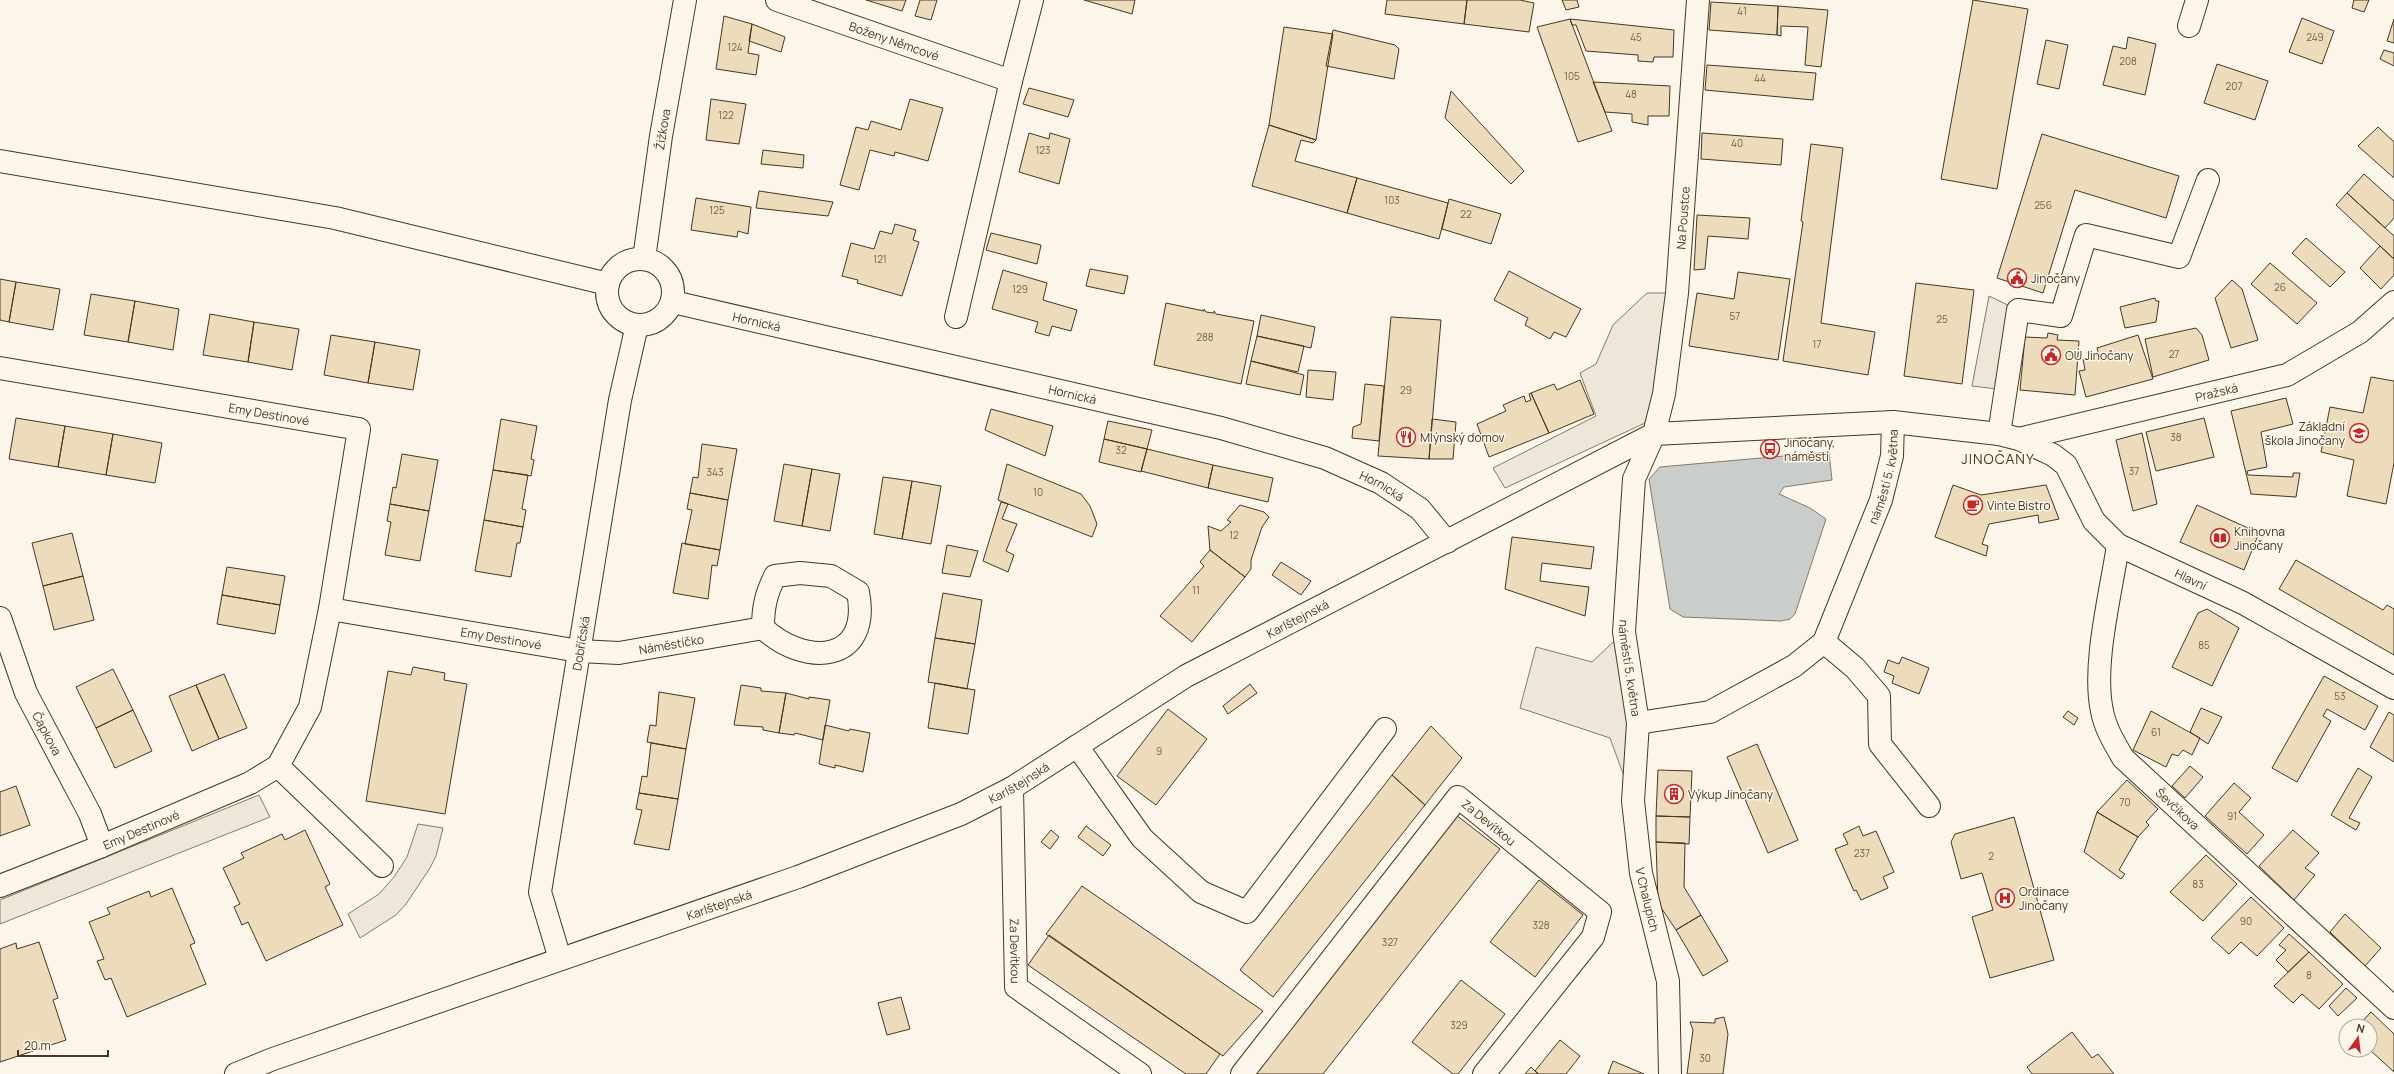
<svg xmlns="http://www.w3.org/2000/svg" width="2394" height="1074" font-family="Manrope,sans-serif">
  <rect width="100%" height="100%" fill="#fbf6e9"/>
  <path fill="#ede7d9" stroke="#887966" d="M1647,293H1677L1658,417L1505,488L1493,468L1596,416L1580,373L1596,364L1613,325Z
    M1989,296L2018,310L2006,390L1972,386Z
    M1624,632L1633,801L1610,738L1520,708L1536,647L1592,662Z
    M259,795L270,817L0,924V900Z
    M418,824L443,828L436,856L430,868L406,904L396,915L360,938L348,914L379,894L394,877L407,857Z"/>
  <path fill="#c9cecd" stroke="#887966" d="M1829,452L1832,480L1784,487L1779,494L1810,508L1826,519L1795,614L1790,619L1781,621L1683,617L1670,609L1649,479L1660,467Z"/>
  <path fill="#ecdcbc" stroke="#4a3520" d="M866,0H906L902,11Z
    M920,0H937L931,20L915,16Z
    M1084,0H1135L1132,14Z
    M1387,0H1467L1464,24L1385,14Z
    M1467,0H1520L1534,3L1529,32L1464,24Z
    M1562,0H1577L1579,7L1566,10Z
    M1973,0L2028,9L1997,189L1941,179Z
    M2354,0H2369L2364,12L2352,8Z
    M1711,2L1778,6L1777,35L1709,30Z
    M1778,6L1828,10L1821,67L1805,65L1808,27L1781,26V36L1777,35Z
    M724,16L752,24L748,53L759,55L756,75L716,69Z
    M2302,18L2334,31L2322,64L2289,52Z
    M1570,19L1674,30L1673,57H1654L1653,62L1638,61V55L1586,51L1576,25H1572Z
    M1570,19L1612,131L1578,142L1537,27Z
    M2394,19V43L2387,41Z
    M752,24L785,37L781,52L749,41Z
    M1284,27L1333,34L1316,140L1269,125Z
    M1333,30L1395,45L1399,49L1394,79L1326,66Z
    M2128,37L2156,44L2145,95L2103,85L2113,46L2126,49Z
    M2046,40L2068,45L2059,89L2037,84Z
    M2384,50L2394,53V66L2380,59Z
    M2217,64L2268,81L2255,120L2204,103Z
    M1707,65L1816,73L1813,100L1705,90Z
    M1593,82L1670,86L1669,116H1648V125L1632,122V114L1605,112Z
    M1029,88L1074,100L1068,117L1023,104Z
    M1451,91L1524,171L1511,184L1445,118Z
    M711,99L746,104L739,144L706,140Z
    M910,99L943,108L928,161L895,152L894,156L870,150L859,190L840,185L856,127L868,130L871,121L901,130Z
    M1269,125L1316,140L1313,143L1301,140L1295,161L1357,178L1347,213L1252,186Z
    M2378,127L2394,142V178L2358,146Z
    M1029,133L1049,139L1050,133L1070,139L1059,184L1019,172Z
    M1702,133L1783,139L1781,165L1701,159Z
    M2042,134L2179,176L2166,218L2075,190L2043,293L1997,278Z
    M1811,144L1843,148L1821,323L1875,332L1868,375L1783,361L1803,222L1801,221Z
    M763,150L804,155L803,168L761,164Z
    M2364,174L2394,201V218L2385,228L2347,193Z
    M1357,178L1448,203L1439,239L1347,213Z
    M759,191L833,202L828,216L756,208Z
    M2347,193L2394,236V259L2336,205Z
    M696,198L751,207L748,234L738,231L737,237L691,230Z
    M1449,199L1501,214L1491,244L1442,229Z
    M1697,215L1750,218L1748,239L1708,236L1705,269L1694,270Z
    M895,224L916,230L913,240L919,242L902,296L857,283L858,280L842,276L851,243L874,249L880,231L892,234Z
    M991,233L1041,245L1037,264L986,250Z
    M2306,238L2345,272L2330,287L2292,253Z
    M2380,246L2394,259V275L2381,289L2360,268Z
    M2270,263L2317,303L2297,324L2251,284Z
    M1090,269L1128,276L1124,294L1086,286Z
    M1003,270L1047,283L1043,300L1077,310L1071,331L1052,326L1049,336L1035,332L1038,322L992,309Z
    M1509,271L1581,309L1566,337L1554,332L1550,339L1525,325L1528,318L1494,300Z
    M1738,272L1790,279L1778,360L1689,346L1697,293L1734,299Z
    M0,279L16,282L9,322L0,320Z
    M2232,280L2242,289L2258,340L2231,348L2215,298Z
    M16,282L60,289L53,330L9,322Z
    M1916,283L1974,290L1962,384L1904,376Z
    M91,294L135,301L128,342L84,335Z
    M2155,298L2156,301H2159L2156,322L2125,328L2120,307Z
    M135,301L179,309L173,350L128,342Z
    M1166,303L1204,311V309L1206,312L1214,313V311L1216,314L1254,321L1241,384L1154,365Z
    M210,314L254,322L248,362L203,355Z
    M1261,315L1315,327L1311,348L1257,336Z
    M1391,317L1441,320L1429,459L1378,456Z
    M254,322L299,329L292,370L248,362Z
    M2196,328L2202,335L2209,360L2153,377L2145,339Z
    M2048,333L2058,335L2057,340L2079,341L2075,395L2020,390L2025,337L2047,338Z
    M331,335L375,342L368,383L324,375Z
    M2138,335L2153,379L2086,397L2079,371L2085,370L2083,359L2099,355L2097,348Z
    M1257,336L1304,346L1298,372L1251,361Z
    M375,342L420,350L413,390L368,383Z
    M1251,361L1304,375L1300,395L1246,384Z
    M1308,370L1336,372L1333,400L1306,397Z
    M2371,377L2394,381V463L2386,504L2347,496L2354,460L2321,452L2330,407L2363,413Z
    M1580,380L1594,414L1549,433L1531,393L1554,384L1557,390Z
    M1365,384L1384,386L1379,441L1352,438L1353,427L1361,424Z
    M1531,393L1549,433L1489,457L1477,424L1506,411L1503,405L1524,396L1526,402L1531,400L1529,394Z
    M2286,398L2293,424L2261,432L2267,467L2247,471L2248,475L2293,477V473H2300L2296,497L2251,494L2231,411Z
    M991,409L1053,426L1045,456L985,430Z
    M16,418L65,426L58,467L9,459Z
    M2204,418L2214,457L2156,471L2146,432Z
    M501,419L537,426L531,459L534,460L531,476L493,470Z
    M1432,419L1456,422L1453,459H1429Z
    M1108,421L1152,430L1147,449L1104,439Z
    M65,426L113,434L106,475L58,467Z
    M2142,433L2157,504L2133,511L2116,440Z
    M113,434L162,443L155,483L106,475Z
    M1104,439L1147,449L1141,472L1099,462Z
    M702,444L737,449L728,500L690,493L693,477L698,478Z
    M1147,449L1213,465L1208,488L1141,471Z
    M402,454L438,460L429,511L390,504L393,487L396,488Z
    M784,464L812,469L802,526L774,521Z
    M1007,464L1081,494L1090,506L1097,524L1092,537L998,500Z
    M1213,465L1273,478L1268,502L1208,488Z
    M812,469L840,474L830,531L802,526Z
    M493,470L528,475L522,509L526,510L523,527L484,520Z
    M883,477L912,481L902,539L874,534Z
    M912,481L941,486L931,544L902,539Z
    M1953,485L1981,495L2046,485L2059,519L2039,523L2038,515L1989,524L1982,544L1988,546L1986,556L1935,537Z
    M690,493L728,500L720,550L685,544L692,510L687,509Z
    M1001,502L1008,504L1002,519L1017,524L1006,551L1014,555L1008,572L983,561Z
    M390,504L429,511L420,561L385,555L391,522L387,521Z
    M1240,505L1264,512L1269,517L1262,527L1251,560V569L1245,577L1210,550L1208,526L1221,531L1231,522L1227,520Z
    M2197,505L2259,533L2244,570L2180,542Z
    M484,520L523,527L520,543H517L511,577L475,571Z
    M72,533L83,576L43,586L32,543Z
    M1512,537L1594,547L1591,569L1542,563L1540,581L1589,587L1585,616L1505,589Z
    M682,543L720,550L717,566L712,565L708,599L673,593Z
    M947,545L978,551L970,577L942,573Z
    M1210,550L1245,577L1192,642L1160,616L1204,566L1200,562Z
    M2296,560L2383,610L2387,605L2394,609V655L2279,589Z
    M1281,562L1311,581L1301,595L1272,575Z
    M227,567L285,576L280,605L222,595Z
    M83,576L94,620L54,630L43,586Z
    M943,593L982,600L975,644L935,638Z
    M222,595L280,605L275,634L217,624Z
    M2207,609L2239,628L2212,686L2172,667L2198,613Z
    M935,638L975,644L967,689L928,682Z
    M1902,657L1929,668L1919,694L1892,683L1894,676L1884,672L1888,660L1899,664Z
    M413,667L445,673L444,680L467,684L445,814L366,801L388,671L411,675Z
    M113,669L133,710L96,728L76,687Z
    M224,674L247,728L219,739L196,685Z
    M2324,676L2378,706L2365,730L2327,709L2323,716L2331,721L2297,782L2272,768Z
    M935,683L975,690L968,734L928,728Z
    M1250,684L1257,693L1228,714L1223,706Z
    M196,685L219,739L192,751L169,696Z
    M741,685L761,688V691L786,693L779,733L763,730V727L734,725Z
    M659,692L695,698L686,749L647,742L650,725L656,726Z
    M786,693L809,699V697L830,700L823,740L795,733L794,735L779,733Z
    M2201,708L2222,717L2208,744L2190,732Z
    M1168,709L1207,739L1156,805L1117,776Z
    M133,710L152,751L115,768L96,728Z
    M2068,711L2078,718L2074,725L2063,717Z
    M2151,711L2200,738L2192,755L2183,750L2178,756L2172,754L2166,767L2133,750Z
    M2389,712L2394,715V762L2370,747Z
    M825,725L849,731L850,729L870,733L863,772L835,765V768L819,764Z
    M1431,726L1462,758L1425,805L1392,775Z
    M651,743L686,749L678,799L639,793L642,776L647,777Z
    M1757,744L1798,840L1768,853L1727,757Z
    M2190,766L2203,777L2185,798L2172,786Z
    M2358,768L2372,777L2349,818L2360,823L2356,830L2331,815Z
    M1658,770L1692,771L1690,817L1656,816Z
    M1392,775L1425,805L1273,997L1240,970Z
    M2127,780L2158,809L2146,822L2149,825L2138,837L2097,812Z
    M2234,783L2251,798L2239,812L2264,835L2247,854L2205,816Z
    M16,786L30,825L0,836V792Z
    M639,793L678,799L669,850L634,844L642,810L636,809Z
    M2097,812L2138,837L2119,870L2125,874L2121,879L2084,852Z
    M1456,815L1500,849L1323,1074H1252Z
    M1656,816L1690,817L1689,844L1656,842Z
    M2014,817L2054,960L1990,978L1972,917L1993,910L1982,873L1961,879L1951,842L1955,834Z
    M1086,826L1111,845L1103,856L1078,837Z
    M1859,826L1863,836L1876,831L1894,872L1883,877L1888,888L1861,900L1856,890L1854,891L1835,849L1848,844L1843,834Z
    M305,830L330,884L325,887L343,925L266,961L248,922L242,925L234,907L240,904L223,868L244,858L241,853L282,834L285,840Z
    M1051,830L1059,837L1050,849L1041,842Z
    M2293,830L2319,853L2305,868L2315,875L2294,900L2259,866Z
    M1656,842L1685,843L1684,887L1701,915L1676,930L1658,903Z
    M2206,855L2237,884L2203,921L2170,892Z
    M1539,880L1583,915L1535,977L1490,942Z
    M1082,886L1263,1011L1223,1056L1046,934Z
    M172,888L195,943L190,945L206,984L127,1017L111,978L105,980L97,961L104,959L89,922L110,914L107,908L149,891L151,897Z
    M2251,897L2284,928L2257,956L2241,942L2229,954L2211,938Z
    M2345,914L2381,948L2365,966L2330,932Z
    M1701,915L1728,961L1703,976L1676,930Z
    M2289,934L2309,952L2288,972L2276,960L2286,950L2279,945Z
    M1049,935L1220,1054L1206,1074H1186L1028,965Z
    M39,942L58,998L53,1000L66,1040L0,1062V949L16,943L17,949Z
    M2309,952L2343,984L2319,1009L2302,994L2293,1003L2274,986Z
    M1461,980L1505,1014L1458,1074H1453L1412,1042Z
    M2346,988L2357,998L2338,1016L2329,1006Z
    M901,997L910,1029L887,1035L878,1003Z
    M2371,1012L2394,1034V1072L2370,1050V1026H2358Z
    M1724,1017L1728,1034L1723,1074H1687L1693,1030L1690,1022L1715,1023V1019Z
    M2072,1032L2092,1058L2098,1054L2114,1074H2032L2027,1067Z
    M1560,1040L1580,1056L1566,1074H1539L1535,1071Z
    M1613,1061L1644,1074H1608Z
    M1531,1067L1538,1074H1525Z"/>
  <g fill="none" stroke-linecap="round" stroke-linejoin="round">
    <g stroke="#4a3520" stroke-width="24">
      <g id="minor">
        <path id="s1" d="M777,0L1011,81"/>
        <path id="s2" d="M1698,0L1677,293L1664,394L1654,434L1634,479L1624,632L1638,723L1710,712L1794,666L1824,642L1881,500L1892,456L1893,422"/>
        <path d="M2189,26L2197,0"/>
        <path d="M0,161L335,218L608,284"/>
        <circle cx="640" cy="292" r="33"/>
        <path id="s3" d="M644,259L661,136L685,0"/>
        <path id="s4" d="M673,302L1221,428L1325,458L1381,483L1420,509L1447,542"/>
        <path d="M956,317L1011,81L1032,0"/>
        <path id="s5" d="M0,368L359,429L330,609"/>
        <path d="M1999,434L2018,310L2061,316L2086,235L2179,257L2208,180"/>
        <path id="s6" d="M2019,439L2287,375L2360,332L2394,302"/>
        <path id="s7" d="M2118,545C2111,593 2092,665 2102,711C2105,728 2115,744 2123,758L2394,1008"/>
        <path d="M800,573L831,576L858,592C872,664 804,667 763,628C763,607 766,594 775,576Z"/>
        <path id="s8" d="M0,618L26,693L90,814L102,846"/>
        <path d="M1824,642L1855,668L1879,696L1880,744L1929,806"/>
        <path id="s9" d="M1638,723L1633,801L1641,873L1668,981L1670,1074"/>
        <path d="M1077,746L1142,838L1201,892L1247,912L1385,729"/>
        <path id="s10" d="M1012,788L1016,987L1140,1074"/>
        <path id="s11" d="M382,866L278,766L310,707L330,609L579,651L619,653L763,628"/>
        <path id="s12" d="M0,886L102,846L250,783L278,766"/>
        <path id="s13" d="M560,959L540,892L620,400L637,325"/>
        <path id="s14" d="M236,1074L273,1059L798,877L961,814L1012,788L1186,676L1654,434L1893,422L1999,434L2019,439L2053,455L2066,465L2094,521L2118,545L2243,603L2394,688"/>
        <path id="s15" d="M1242,1074L1458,797L1600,912L1593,937L1484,1074"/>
      </g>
    </g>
    <use href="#minor" stroke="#fbf6e9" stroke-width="22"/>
  </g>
  <defs>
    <g id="civic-ring" transform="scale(1)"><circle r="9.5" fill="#fbf6e9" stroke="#c62828" stroke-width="1.5"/><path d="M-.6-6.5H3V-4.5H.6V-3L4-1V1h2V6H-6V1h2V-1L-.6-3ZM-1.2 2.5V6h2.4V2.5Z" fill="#c62828"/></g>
    <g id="school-ring" transform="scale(1)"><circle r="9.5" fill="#fbf6e9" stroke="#c62828" stroke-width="1.5"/><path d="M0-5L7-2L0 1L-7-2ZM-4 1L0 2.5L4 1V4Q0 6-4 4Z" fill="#c62828"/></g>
    <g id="restaurant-ring" transform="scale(1)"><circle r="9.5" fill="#fbf6e9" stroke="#c62828" stroke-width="1.5"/><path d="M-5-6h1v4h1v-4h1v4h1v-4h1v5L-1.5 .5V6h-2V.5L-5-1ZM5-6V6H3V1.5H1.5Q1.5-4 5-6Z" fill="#c62828"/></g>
    <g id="bus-ring" transform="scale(1)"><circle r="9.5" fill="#fbf6e9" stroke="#c62828" stroke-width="1.5"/><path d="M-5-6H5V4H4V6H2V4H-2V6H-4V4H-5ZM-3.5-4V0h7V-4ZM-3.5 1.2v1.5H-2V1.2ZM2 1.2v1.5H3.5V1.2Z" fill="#c62828"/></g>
    <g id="cafe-ring" transform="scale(1)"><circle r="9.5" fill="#fbf6e9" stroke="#c62828" stroke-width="1.5"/><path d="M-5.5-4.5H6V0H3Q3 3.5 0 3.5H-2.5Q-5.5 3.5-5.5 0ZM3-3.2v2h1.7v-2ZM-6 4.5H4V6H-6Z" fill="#c62828"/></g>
    <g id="library-ring" transform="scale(1)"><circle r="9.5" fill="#fbf6e9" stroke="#c62828" stroke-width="1.5"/><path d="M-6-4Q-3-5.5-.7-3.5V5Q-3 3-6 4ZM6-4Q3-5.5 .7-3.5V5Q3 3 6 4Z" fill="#c62828"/></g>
    <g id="building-ring" transform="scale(1)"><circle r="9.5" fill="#fbf6e9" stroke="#c62828" stroke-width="1.5"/><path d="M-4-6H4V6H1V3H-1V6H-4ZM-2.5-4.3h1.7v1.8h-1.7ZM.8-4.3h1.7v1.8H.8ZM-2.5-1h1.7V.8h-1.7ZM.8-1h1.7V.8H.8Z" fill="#c62828"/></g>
    <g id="hospital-ring" transform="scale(1)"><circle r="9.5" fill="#fbf6e9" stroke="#c62828" stroke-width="1.5"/><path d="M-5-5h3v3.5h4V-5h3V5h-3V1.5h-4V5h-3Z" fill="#c62828"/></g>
  </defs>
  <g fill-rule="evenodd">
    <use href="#civic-ring" x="2017" y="278"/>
    <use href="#civic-ring" x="2051" y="355"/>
    <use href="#school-ring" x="2359" y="433"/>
    <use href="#restaurant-ring" x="1406" y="437"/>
    <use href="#bus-ring" x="1770" y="449"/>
    <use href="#cafe-ring" x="1973" y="505"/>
    <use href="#library-ring" x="2220" y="538"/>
    <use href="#building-ring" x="1674" y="794"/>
    <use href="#hospital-ring" x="2005" y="898"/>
  </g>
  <g text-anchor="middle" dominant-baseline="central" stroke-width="3" stroke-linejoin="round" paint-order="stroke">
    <g font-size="10" fill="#725f47">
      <text x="1742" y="11">41</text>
      <text x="1636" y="37">45</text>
      <text x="2315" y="37">249</text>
      <text x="735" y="47">124</text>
      <text x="2128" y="61">208</text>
      <text x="1572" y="76">105</text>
      <text x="1760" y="78">44</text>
      <text x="2234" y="86">207</text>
      <text x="1631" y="94">48</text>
      <text x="726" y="115">122</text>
      <text x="1737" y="143">40</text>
      <text x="1043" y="150">123</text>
      <text x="1392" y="200">103</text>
      <text x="2043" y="205">256</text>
      <text x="717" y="210">125</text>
      <text x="1466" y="214">22</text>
      <text x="880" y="259">121</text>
      <text x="2280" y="287">26</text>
      <text x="1020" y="289">129</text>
      <text x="1735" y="316">57</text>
      <text x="1942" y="319">25</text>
      <text x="1205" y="337">288</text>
      <text x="1817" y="344">17</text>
      <text x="2174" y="354">27</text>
      <text x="1406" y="390">29</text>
      <text x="2176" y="437">38</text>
      <text x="1121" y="450">32</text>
      <text x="2134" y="471">37</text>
      <text x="715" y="472">343</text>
      <text x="1038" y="492">10</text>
      <text x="1234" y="535">12</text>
      <text x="1196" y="590">11</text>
      <text x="2204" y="645">85</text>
      <text x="2340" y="696">53</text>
      <text x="2156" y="732">61</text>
      <text x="1159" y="751">9</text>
      <text x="2125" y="802">70</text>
      <text x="2232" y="816">91</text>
      <text x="1862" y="853">237</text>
      <text x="1991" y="856">2</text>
      <text x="2198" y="884">83</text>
      <text x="2246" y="921">90</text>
      <text x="1541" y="925">328</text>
      <text x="1390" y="942">327</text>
      <text x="2309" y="975">8</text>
      <text x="1459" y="1025">329</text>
      <text x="1705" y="1058">30</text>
    </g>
    <g font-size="12" fill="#4a3520" stroke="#fbf6e9">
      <text stroke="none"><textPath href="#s1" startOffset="124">Boženy Němcové</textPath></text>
      <text stroke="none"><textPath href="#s3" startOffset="131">Žižkova</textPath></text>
      <text transform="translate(1683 218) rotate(-86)">Na Poustce</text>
      <text stroke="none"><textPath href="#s4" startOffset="86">Hornická</textPath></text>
      <text stroke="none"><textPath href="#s6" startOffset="203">Pražská</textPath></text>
      <text stroke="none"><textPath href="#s4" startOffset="410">Hornická</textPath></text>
      <text stroke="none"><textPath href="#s5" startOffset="273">Emy Destinové</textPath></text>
      <text stroke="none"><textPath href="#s2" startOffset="1115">náměstí 5. května</textPath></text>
      <text stroke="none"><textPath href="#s4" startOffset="734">Hornická</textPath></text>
      <text stroke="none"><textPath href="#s14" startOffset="2159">Hlavní</textPath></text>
      <text stroke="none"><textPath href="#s14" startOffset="1160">Karlštejnská</textPath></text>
      <text stroke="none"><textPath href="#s11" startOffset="485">Emy Destinové</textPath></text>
      <text stroke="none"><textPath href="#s13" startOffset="322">Dobříčská</textPath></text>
      <text stroke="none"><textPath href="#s11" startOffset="657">Náměstíčko</textPath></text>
      <text stroke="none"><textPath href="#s2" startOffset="676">náměstí 5. května</textPath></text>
      <text stroke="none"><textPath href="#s8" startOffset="125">Čapkova</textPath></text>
      <text stroke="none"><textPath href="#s14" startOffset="836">Karlštejnská</textPath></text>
      <text stroke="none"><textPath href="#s7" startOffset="294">Ševčíkova</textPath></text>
      <text stroke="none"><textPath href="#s15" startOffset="391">Za Devítkou</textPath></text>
      <text stroke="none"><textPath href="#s12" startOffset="152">Emy Destinové</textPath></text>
      <text stroke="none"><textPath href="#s9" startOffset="178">V Chalupích</textPath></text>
      <text stroke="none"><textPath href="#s14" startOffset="512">Karlštejnská</textPath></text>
      <text stroke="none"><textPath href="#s10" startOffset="163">Za Devítkou</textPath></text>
    </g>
    <g font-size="12" fill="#4a3520" stroke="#fbf6e9" text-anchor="start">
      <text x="2031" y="278">Jinočany</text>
      <text x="2065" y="355">OÚ Jinočany</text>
      <text x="2345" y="426" text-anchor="end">Základní<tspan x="2345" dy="14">škola Jinočany</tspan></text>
      <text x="1420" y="437">Mlýnský domov</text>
      <text x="1784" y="442">Jinočany,<tspan x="1784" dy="14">náměstí</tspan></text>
      <text x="1987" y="505">Vinte Bistro</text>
      <text x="2234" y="531">Knihovna<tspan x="2234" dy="14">Jinočany</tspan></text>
      <text x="1688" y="794">Výkup Jinočany</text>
      <text x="2019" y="891">Ordinace<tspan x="2019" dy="14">Jinočany</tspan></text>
    </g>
    <g font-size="14" letter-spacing="1" fill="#4a3520" stroke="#fbf6e9">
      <text x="1998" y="458">JINOČANY</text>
    </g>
  </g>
  <g transform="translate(2358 1038) rotate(15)"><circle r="19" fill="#fbf6e9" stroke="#b4a999"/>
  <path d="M0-3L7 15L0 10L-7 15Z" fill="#c62828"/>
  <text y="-6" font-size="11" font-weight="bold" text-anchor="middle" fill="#4a3520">N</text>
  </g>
  <path d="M18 1050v6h90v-6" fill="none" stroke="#4a3520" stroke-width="2"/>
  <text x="24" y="1050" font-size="12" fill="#4a3520" stroke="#fbf6e9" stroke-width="3" paint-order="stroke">20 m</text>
</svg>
